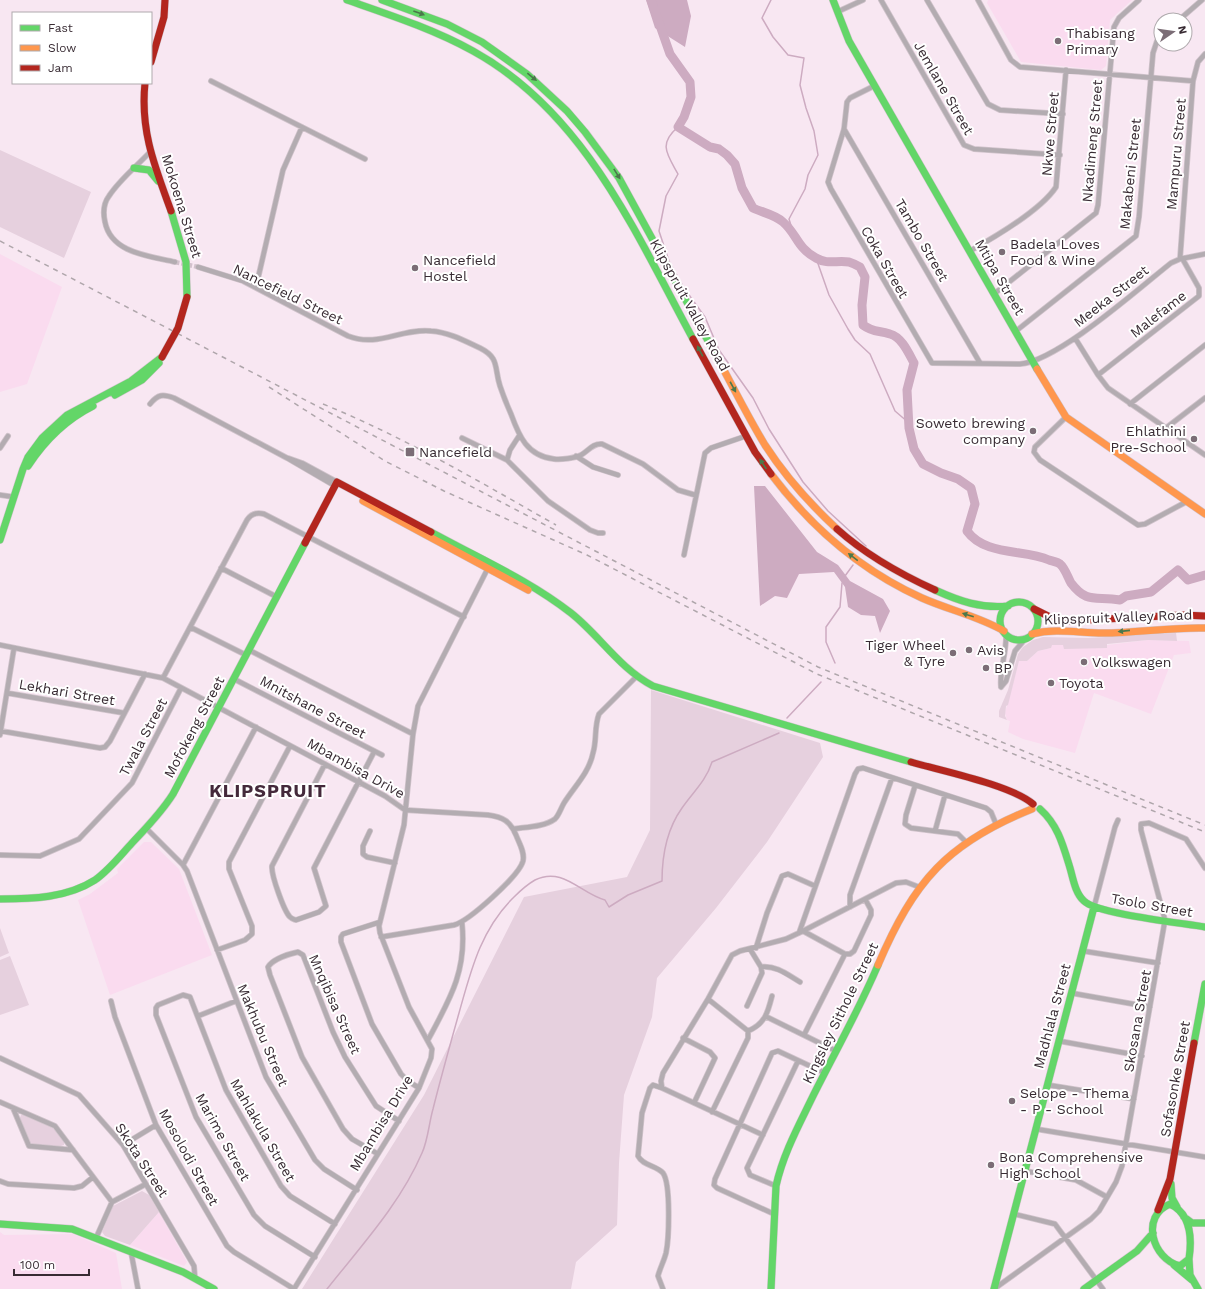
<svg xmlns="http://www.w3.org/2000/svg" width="1205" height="1289" font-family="'Work Sans',sans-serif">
  <rect width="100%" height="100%" fill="#f8e7f2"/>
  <path fill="#fadbef" d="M988,0H1132L1110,20L1106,66L1101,70L1021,62L987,3Z
    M0,254L62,287L27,384L0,392Z
    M1148,640L1189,641L1191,653L1174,655L1151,714L1094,693L1075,753L1023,739L1008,732L1010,721L1007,720L1005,713L1019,661H1027L1038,651L1051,648V645H1064V648L1107,647V645Z
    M144,842H151L179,869L212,955L110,995L78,900L90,894L118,873L117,869Z
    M159,1212L187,1262L184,1266L130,1245Z
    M0,1232L4,1235L73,1234L116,1253L122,1289H0Z"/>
  <path fill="#e6d0de" d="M0,150L91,192L64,258L0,227Z
    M1176,633L1177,641L1148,640L1107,644V648L1064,649L1063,645H1052L1051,648L1038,651L1027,661H1019L1008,705L1006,706L1005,716L1007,720L999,717V711L1008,690L1018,654L1023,647L1033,640L1043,637L1088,638Z
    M651,690L820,743L823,757L767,842L716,908L657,978L652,1017L624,1095L619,1163L617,1225L576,1262L571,1289H302L424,1095L524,897L627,877L650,830Z
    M0,928L9,953L0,957Z
    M10,956L29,1005L0,1015V960Z
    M24,1114L55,1129L64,1141V1145L58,1147L30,1144L19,1120L21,1115Z
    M142,1191L149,1195L159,1212L130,1245L105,1236L102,1232L113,1206Z"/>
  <path fill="#cdabc1" d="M646,0H687L691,16L685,47L655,28Z
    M754,486H765L817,552L838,565L850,581L883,599L890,611L880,633L875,616L861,615L848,607L845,587L834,572L799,574L787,598L775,596L760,606Z"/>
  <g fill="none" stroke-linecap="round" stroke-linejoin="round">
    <path stroke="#cdabc1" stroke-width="1.5" d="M771,0L762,18L773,37L788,55L804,58L800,85L806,108L814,131L818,155L808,175L805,189L789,219L793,232
      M678,127C658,144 667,154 678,174L666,196L659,231L669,261L684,288L705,317L719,350L753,398L769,429L803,482L828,511L866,546
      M816,258L829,295L848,329L855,340L870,354L895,411L909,423
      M845,576L853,565
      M835,663L826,642V627L840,607L842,583
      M787,718L821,682
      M327,1289C361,1246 400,1204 422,1153C428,1140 429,1123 433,1109C441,1077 450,1045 459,1013C471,970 481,929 514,897C520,891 528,884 535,880C563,866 581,894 605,900L609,907L628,895L662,881C662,856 667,829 682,808C693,792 706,781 712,762L779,733"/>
    <path stroke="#cdabc1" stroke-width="9" d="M651,0L670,54L690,82L691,97L684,117L678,127L710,147L719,149L727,155L735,164L742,188L753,208C763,213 774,214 783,222C797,234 797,248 816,258C828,265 836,260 849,262C852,263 857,265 860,267L865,277L862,305L863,325C874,333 878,330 890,334C902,337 909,354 914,363L907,390L909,428L914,449L923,464L941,473L958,479L971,488L975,504L967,531C985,556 1024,549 1049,560C1052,561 1058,562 1060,564C1065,568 1068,578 1071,583C1087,604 1095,596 1120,600L1126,596L1151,592L1178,570L1188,580L1205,575"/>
    <path stroke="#d2c1cc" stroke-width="4.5" stroke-dasharray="4.5 2" stroke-linecap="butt" d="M175,262L198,267"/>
    <g stroke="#d0c3cb" stroke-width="6">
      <path id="street" d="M881,0L964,145L974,149L1060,155
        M927,0L988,104L1000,110L1063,114
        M978,0L1011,60L1020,67L1193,81
        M837,12L863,0
        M1179,20L1202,0
        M211,81L365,159
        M874,86L850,98L847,102L844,129L828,182L831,189L932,363L1020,364C1058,361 1139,288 1171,263L1180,259L1205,254
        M844,129L980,363
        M151,151C137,166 120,179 109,196C103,204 103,213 105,222C111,253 149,256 175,262
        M970,251C995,237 1041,210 1056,187L1066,70
        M1180,259L1193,81L1198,62L1205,54
        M198,267L243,281L348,336C378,348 401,328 431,331C448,332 465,341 480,348C500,358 494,368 500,386C503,395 507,405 511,414C519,436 527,456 554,459C561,460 575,458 581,455C588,451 593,443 602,444L643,464L678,490L695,495
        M256,287L283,170L302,127
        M994,294L1096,213L1098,205L1114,27L1119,18L1139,0
        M1016,331L1136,236L1139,217L1153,53L1157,41L1161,36
        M1075,338L1098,375L1108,388L1205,455
        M1098,375L1199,296V288L1182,258
        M150,404C158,394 163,394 174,398L287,458L335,486
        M1130,404L1205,345
        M1066,417L1035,447L1034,452L1040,460L1138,525L1145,524L1186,502
        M1166,428L1205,398
        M519,436L510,450L507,460L548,501L590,530L598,533H603
        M462,438L507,460
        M0,448L8,436
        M576,456L593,467L618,475
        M288,458L302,463L337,482
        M0,495L14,497
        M684,555L705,453L711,448L746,436
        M221,568L277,597
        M190,627L246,655
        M0,645L163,678L385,796L405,810
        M249,650L413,734
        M163,678L247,520C251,514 257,512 264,514L464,617
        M234,679L382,755
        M1001,687L1006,681L1015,651L1026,638
        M1001,687C999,671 1007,652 1006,634
        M7,693L124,713
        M1,731L100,748L105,747L110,741L145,674
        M0,735L14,648
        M325,764L272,866C271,875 284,911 290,917C292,919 293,919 296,920L319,912L326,906L314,868L374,752
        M915,786L906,815L905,824L911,828L958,834L967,843
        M147,829L183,865L187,871L266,1077L315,1160L324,1169L357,1190
        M513,829C526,827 544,827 555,819C559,815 561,808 564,803C574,787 589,773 593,753C597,740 594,727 599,714L636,677
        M370,831L363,846V854L367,857L395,863
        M935,831L945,795
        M0,855L40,856L79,839L132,783L181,688
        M183,865L256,727
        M850,907V895L892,778
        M1094,907L1115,827L1118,820
        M380,922L343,934L341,937V942L372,1024L401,1074L408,1081L419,1088
        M803,931L845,954H850L854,951L871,915V910L865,899
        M799,933L855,774L858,769L863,768L986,808L991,812L996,824
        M381,937L454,925C469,921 519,876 523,861C525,852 519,843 516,835C510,821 503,817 488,815L405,810
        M756,948L767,913L782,876L788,874L815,886
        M217,950L245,940L252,934V926L229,869V862L290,746
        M1083,951L1158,963
        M761,967C776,965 788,975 800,982
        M1071,993L1150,1007
        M708,999L748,1031
        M111,1001L115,1017L156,1125L227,1246L234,1252L294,1289
        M747,1006L762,973L761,967L750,949
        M198,1016L236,1001
        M767,1017L836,1051
        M804,1035L845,954
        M683,1038L710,1052L715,1058L694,1103
        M428,1040C450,999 467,971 462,923
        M1059,1041L1142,1056
        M0,1058L79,1095L123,1145L194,1266L195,1278
        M1048,1085L1134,1099
        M662,1088L661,1081L663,1073L708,999L732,955L740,951L786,939L803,931L896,883L906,882L919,887
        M0,1102L55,1126L112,1202
        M13,1108L29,1146L73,1150
        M712,1112L748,1038V1031C765,1024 768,1012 772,996
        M1036,1129L1205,1157
        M123,1145L156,1125
        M378,1154L352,1139L343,1129L302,1057L270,975L268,967C273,959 289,954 298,952L303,955L333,1032L345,1057L376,1106L399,1121
        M1025,1171L1076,1180L1107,1197
        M0,1181L8,1184L74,1188L82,1186L93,1177
        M776,1186L750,1175L747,1168L798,1061
        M774,1214L717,1188L714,1185L715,1179L772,1053L778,1051L825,1073
        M1014,1214L1055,1224L1103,1289
        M96,1238L112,1202L146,1184
        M131,1252L138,1289
        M315,1257L265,1226L254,1215L196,1117L156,1015V1008L158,1005L183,995L190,997L226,1090L281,1186L290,1196L335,1224
        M294,1289L419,1088L431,1058L432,1049L409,1007L380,933L379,926L404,825L413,734L418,706L488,568
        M663,1289L658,1276C660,1268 664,1261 666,1253C669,1239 671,1184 663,1173C656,1165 643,1166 638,1156L642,1113L650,1088L653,1085L662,1088L763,1135
        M994,1289L1091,1219L1099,1211L1116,1182L1122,1166L1165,920L1141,830V824L1149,823L1186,839L1205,868"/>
    </g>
    <g stroke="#d0c3cb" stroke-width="8">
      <path id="fast" d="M347,0C390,15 433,29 473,51C584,112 635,232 693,339
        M382,0L447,24L482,42L527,74L567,111L585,132L619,178L718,359
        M833,0L849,41L1037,369
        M134,168L149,170L158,181
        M171,211L186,262L187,297
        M115,395L142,380L159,363
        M28,466C45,440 65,420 93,406
        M431,532C478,558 529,580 571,613C600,636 619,668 653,686L911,762
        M0,540L23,469L28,457L42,438L67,415L131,381L162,357
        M935,590C959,601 982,609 1008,606
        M1000 621a19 19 0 1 1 38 0a19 19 0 1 1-38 0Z
        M1040,809C1058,825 1063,845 1070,868C1073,878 1075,893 1084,901C1097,914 1183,923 1205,927
        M0,899C32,899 67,898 95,880C109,870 120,856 132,843C147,827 161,813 173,794L305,543
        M1194,1043L1205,984
        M1171,1184L1172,1198L1177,1207
        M1170,1204C1191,1214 1192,1239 1189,1259L1180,1266C1152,1259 1140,1216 1170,1204Z
        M1184,1217L1192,1223H1204
        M0,1224L72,1229L183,1272L214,1289
        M1189,1259L1190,1275L1198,1289
        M1174,1265L1192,1280
        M771,1289L776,1186C783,1154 799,1125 813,1096C835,1052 859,1010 878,965
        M994,1289L1094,907
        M1084,1289L1137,1251L1153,1233"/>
    </g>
    <g stroke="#d0c3cb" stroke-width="8">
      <path id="slow" d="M718,359C733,387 748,417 765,445C785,476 810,504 837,529
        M1037,369L1066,417L1205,514
        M771,474C811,527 862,571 922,598C949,610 978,616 1004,631
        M363,501L528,590
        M1032,634C1056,628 1079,633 1103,633C1137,633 1171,627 1205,628
        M878,965C914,881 947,843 1032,809"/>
    </g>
    <g stroke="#d0c3cb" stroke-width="8">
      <path id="jam" d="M151,62L164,17L165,0
        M145,83C140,131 155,167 171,211
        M693,339L755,452L771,474
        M837,529C866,555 900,574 935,590
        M305,543L337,482L431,532
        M1034,609L1050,617L1067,621L1183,615L1205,616
        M911,762C942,771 1011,785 1033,804
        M1158,1210L1170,1179L1194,1043"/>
    </g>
    <use href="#street" stroke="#b3acb1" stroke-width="4.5"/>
    <use href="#fast" stroke="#63d668" stroke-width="7"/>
    <use href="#slow" stroke="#ff974d" stroke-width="7"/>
    <use href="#jam" stroke="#b3261e" stroke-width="7"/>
    <path stroke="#afa6ab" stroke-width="1.5" stroke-dasharray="5 5" stroke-linecap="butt" d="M0,241L818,667L1205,825
      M269,387L385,461L444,491L587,555L817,674L1205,832
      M323,404C404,437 480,482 556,525"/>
    <g stroke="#d0c3cb" stroke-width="8" stroke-linecap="butt">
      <path id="jam-bridge" d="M162,357L178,328L187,297"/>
    </g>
    <use href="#jam-bridge" stroke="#b3261e" stroke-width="7"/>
  </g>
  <defs><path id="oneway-solid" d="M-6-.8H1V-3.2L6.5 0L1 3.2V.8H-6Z"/></defs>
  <g fill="#4b784b">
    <use href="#oneway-solid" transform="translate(419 13) rotate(20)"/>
    <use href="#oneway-solid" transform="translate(532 77) rotate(39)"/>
    <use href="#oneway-solid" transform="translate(617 174) rotate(58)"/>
    <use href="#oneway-solid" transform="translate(700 351) rotate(-118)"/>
    <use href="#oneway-solid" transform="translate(733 387) rotate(61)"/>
    <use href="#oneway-solid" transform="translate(763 464) rotate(-124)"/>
    <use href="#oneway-solid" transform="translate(853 557) rotate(-143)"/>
    <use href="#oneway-solid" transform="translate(968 615) rotate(-163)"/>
    <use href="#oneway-solid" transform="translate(1124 631) rotate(174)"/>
  </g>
  <g fill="#7b6d76" stroke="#fff" stroke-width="1.5">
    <circle cx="1058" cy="41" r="4"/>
    <circle cx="1002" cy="252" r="4"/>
    <circle cx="415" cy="268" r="4"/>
    <circle cx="1033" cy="431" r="4"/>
    <circle cx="1194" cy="439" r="4"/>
    <rect x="405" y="447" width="10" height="10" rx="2"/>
    <circle cx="969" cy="650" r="4"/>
    <circle cx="953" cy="653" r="4"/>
    <circle cx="1084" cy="662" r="4"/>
    <circle cx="986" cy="668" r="4"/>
    <circle cx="1051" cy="683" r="4"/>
    <circle cx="1012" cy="1101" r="4"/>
    <circle cx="991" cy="1165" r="4"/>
  </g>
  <g text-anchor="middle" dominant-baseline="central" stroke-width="4" stroke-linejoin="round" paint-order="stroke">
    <g font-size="14" fill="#382b33" stroke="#fff" text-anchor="start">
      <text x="1066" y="33">Thabisang<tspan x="1066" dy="16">Primary</tspan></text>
      <text x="1010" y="244">Badela Loves<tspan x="1010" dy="16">Food &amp; Wine</tspan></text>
      <text x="423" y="260">Nancefield<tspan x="423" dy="16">Hostel</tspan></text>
      <text x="1025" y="423" text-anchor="end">Soweto brewing<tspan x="1025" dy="16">company</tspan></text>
      <text x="1186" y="431" text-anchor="end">Ehlathini<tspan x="1186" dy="16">Pre-School</tspan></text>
      <text x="419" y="452">Nancefield</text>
      <text x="945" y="645" text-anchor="end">Tiger Wheel<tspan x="945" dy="16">&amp; Tyre</tspan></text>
      <text x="977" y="650">Avis</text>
      <text x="1092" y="662">Volkswagen</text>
      <text x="994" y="668">BP</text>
      <text x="1059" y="683">Toyota</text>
      <text x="1020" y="1093">Selope - Thema<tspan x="1020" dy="16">- P - School</tspan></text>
      <text x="999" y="1157">Bona Comprehensive<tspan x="999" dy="16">High School</tspan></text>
    </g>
    <g font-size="14" fill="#382b33" stroke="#fff">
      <text transform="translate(944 88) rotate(60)">Jemlane Street</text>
      <text transform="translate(1050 134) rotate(-85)">Nkwe Street</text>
      <text transform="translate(1092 141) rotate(-85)">Nkadimeng Street</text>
      <text transform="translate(1176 154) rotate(-85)">Mampuru Street</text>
      <text transform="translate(1130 174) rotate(-84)">Makabeni Street</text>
      <text transform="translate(182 206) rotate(73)">Mokoena Street</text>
      <text transform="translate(922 240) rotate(60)">Tambo Street</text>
      <text transform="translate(885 262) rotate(60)">Coka Street</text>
      <text transform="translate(1000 277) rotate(60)">Mtipa Street</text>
      <text transform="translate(288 294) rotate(26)">Nancefield Street</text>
      <text transform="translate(1111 296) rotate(-38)">Meeka Street</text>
      <text transform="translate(690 305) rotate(61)">Klipspruit Valley Road</text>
      <text transform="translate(1158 314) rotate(-38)">Malefame</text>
      <text transform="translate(1118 617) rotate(-2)">Klipspruit Valley Road</text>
      <text transform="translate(67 692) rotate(10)">Lekhari Street</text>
      <text transform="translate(313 707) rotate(28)">Mnitshane Street</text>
      <text transform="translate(194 727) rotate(-62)">Mofokeng Street</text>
      <text transform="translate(143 737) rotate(-62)">Twala Street</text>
      <text transform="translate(356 768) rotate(29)">Mbambisa Drive</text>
      <text transform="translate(1152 905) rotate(10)">Tsolo Street</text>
      <text transform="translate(335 1004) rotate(66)">Mnqibisa Street</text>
      <text transform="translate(840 1013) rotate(-64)">Kingsley Sithole Street</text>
      <text transform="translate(1052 1016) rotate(-75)">Madhlala Street</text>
      <text transform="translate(1137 1021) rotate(-80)">Skosana Street</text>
      <text transform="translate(263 1035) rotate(67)">Makhubu Street</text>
      <text transform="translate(1175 1079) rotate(-80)">Sofasonke Street</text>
      <text transform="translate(381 1123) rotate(-59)">Mbambisa Drive</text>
      <text transform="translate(263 1130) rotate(60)">Mahlakula Street</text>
      <text transform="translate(223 1137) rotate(61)">Marime Street</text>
      <text transform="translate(189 1157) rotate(61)">Mosolodi Street</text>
      <text transform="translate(142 1160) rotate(57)">Skota Street</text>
    </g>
    <g font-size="18" font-weight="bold" letter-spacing="1" fill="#44293b" stroke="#fff">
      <text x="268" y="790">KLIPSPRUIT</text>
    </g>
  </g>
  <rect x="12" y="12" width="140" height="72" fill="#ffffff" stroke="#afaaad"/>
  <rect x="20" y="25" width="20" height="6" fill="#63d668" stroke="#afaaad"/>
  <text x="48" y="32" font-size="12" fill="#382b33">Fast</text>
  <rect x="20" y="45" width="20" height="6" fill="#ff974d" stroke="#afaaad"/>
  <text x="48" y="52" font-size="12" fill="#382b33">Slow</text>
  <rect x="20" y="65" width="20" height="6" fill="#b3261e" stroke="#afaaad"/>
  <text x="48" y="72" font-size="12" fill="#382b33">Jam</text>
  <g transform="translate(1173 32) rotate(77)"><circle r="19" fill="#ffffff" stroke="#afaaad"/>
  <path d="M0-3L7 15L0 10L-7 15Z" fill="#7b6d76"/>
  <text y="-6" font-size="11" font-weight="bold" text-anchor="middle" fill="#382b33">N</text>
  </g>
  <path d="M14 1269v6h75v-6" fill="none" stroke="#382b33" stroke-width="2"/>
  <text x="20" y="1269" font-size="12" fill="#382b33" stroke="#ffffff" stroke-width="3" paint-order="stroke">100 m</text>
</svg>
